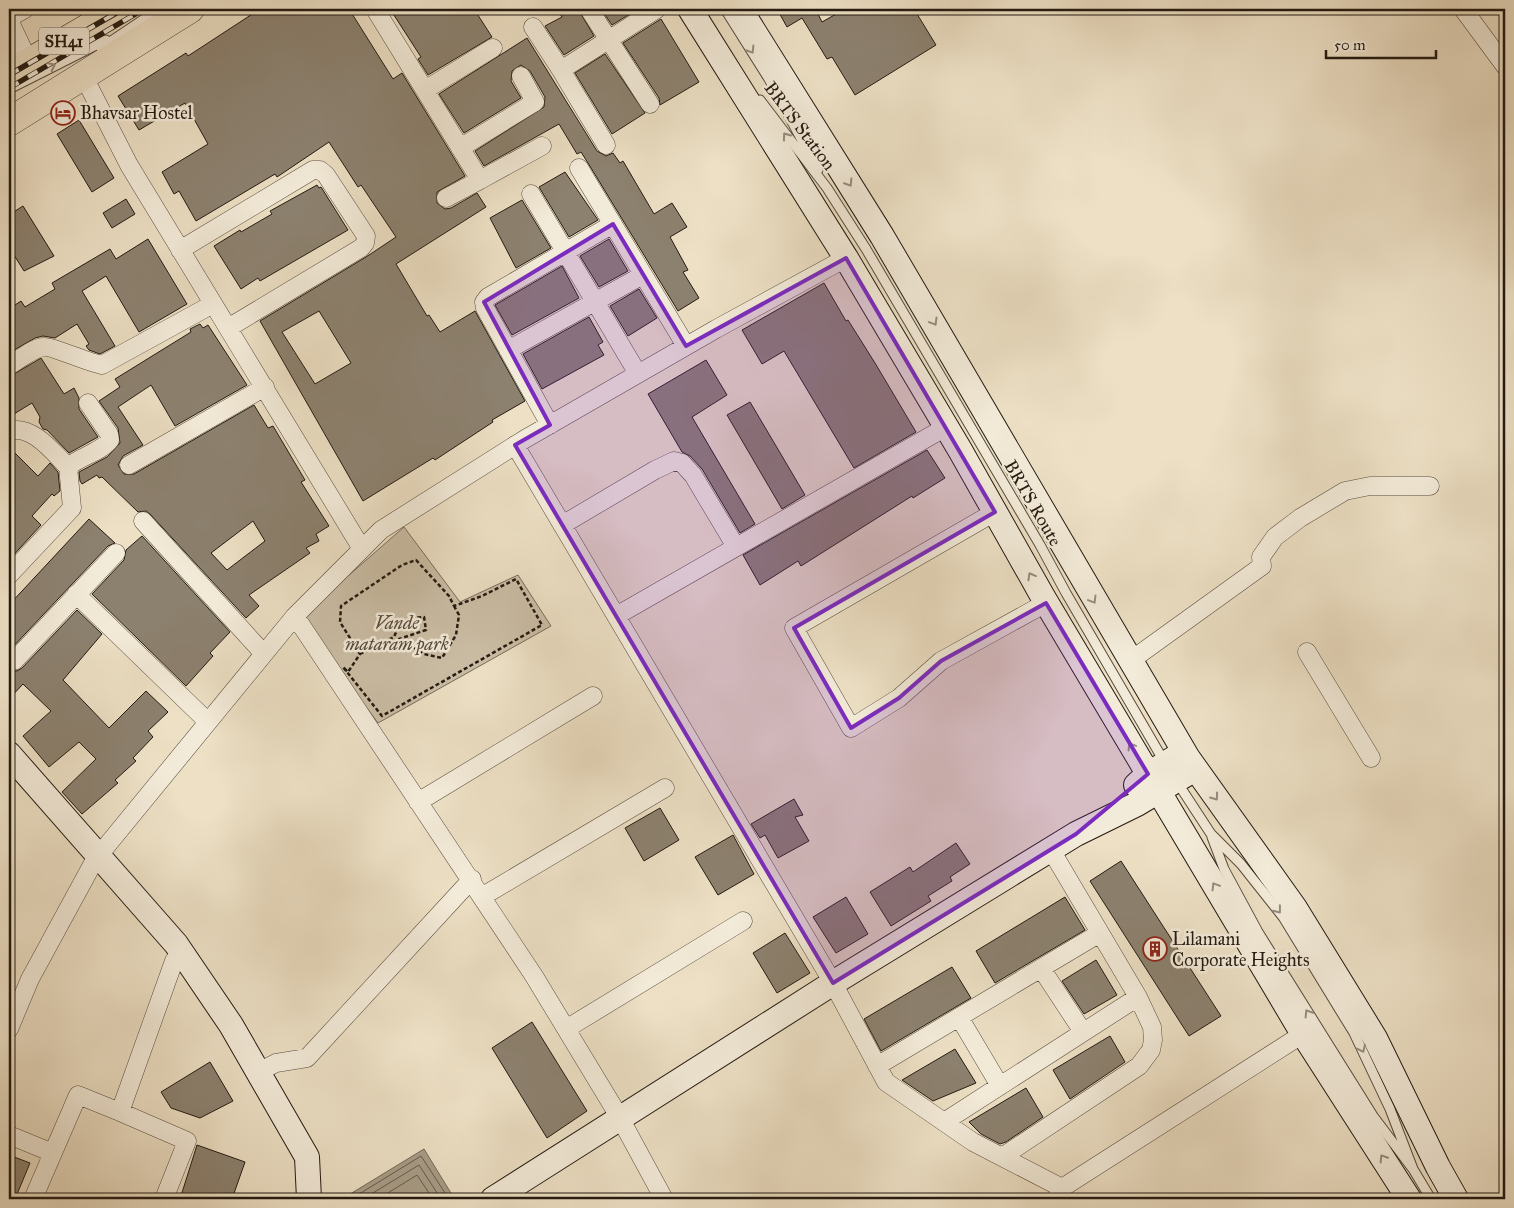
<svg xmlns="http://www.w3.org/2000/svg" width="1514" height="1208" font-family="'IM FELL Great Primer',serif">
  <rect width="100%" height="100%" fill="#ede0c5"/>
  <filter id="stains"><feTurbulence type="fractalNoise" baseFrequency=".004" numOctaves="4"/><feColorMatrix values="0 0 0 0 .2 0 0 0 0 .09 0 0 0 0 .02 0 0 0 .5 -.17"/></filter>
  <radialGradient id="worn" r=".72"><stop offset=".6" stop-color="#630" stop-opacity="0"/><stop offset="1" stop-color="#630" stop-opacity=".3"/></radialGradient>
  <path fill="#cbbea6" stroke="#776c5c" d="M404,527L460,602L518,575L551,626L378,723L300,618Z"/>
  <path fill="#a89d88" stroke="#736958" d="M424,1149L454,1198L452,1199H342Z"/>
  <g fill="none" stroke-linecap="round" stroke-linejoin="round">
    <path stroke="#665c4c" stroke-width="1" d="M351,1199L421,1156L449,1199
      M363,1199L419,1165L441,1199
      M378,1199L417,1175L433,1199"/>
  </g>
  <path fill="#8c816f" stroke="#231a11" fill-rule="evenodd" d="M260,9H349L393,79L402,73L465,176L437,192V203L445,209L451,208L477,193L486,207L396,264L427,316L429,315L440,332L475,311L525,401L492,420L493,422L435,460L433,458L363,501L260,321L366,257L396,237L361,185L358,187L329,142L277,177L275,174L196,221L179,191L174,194L162,172L208,144L185,103L139,130L118,96L186,53L188,56ZM319,311L351,363L315,384L282,332Z
    M390,9H474L492,37L428,75L418,59L421,57Z
    M557,9H578L594,36L564,55L545,26L562,17Z
    M601,9H638L612,25Z
    M777,9H818L816,10L822,22L845,9H914L936,45L855,95L832,57L827,59L802,18L787,27Z
    M661,19L699,82L660,105L659,98L623,43Z
    M527,38L597,151L606,156L613,153L620,163L623,161L654,214L672,203L687,227L670,237L688,270L683,272L699,298L678,311L588,163L581,152L577,154L559,124L484,166L475,151L544,107L545,97L530,71L521,65L512,71L511,81L521,98L464,133L439,94Z
    M605,54L645,113L612,134L575,73Z
    M79,120L114,178L92,192L57,134Z
    M565,172L598,220L569,237L539,187Z
    M317,185L319,188L321,187L348,230L260,281L258,278L241,289L214,246L240,230L241,232L272,214L270,211Z
    M126,199L135,214L112,228L103,213Z
    M522,200L551,248L516,268L490,218Z
    M23,206L54,256L24,271L9,247V215Z
    M148,239L187,304L139,332L106,276L82,291L115,346L100,354L89,350L86,346L89,344L77,324L55,338L43,336L35,338L9,353V309L21,301L25,307L55,289L52,283L110,249L116,259Z
    M609,239L628,271L599,287L580,256Z
    M562,266L579,298L512,335L495,305Z
    M824,283L846,321L848,320L875,363L916,432L854,468L784,351L762,364L742,330Z
    M639,289L657,318L628,336L610,306Z
    M589,317L603,342L598,345L604,355L542,389L523,354Z
    M200,324L203,328L208,325L247,385L175,426L151,385L118,407L143,445L123,456L118,465L124,474H134L254,405L268,428L273,426L305,480L301,482L329,526L316,534L319,541L306,548L310,553L249,595L259,606L246,618L150,514L146,511L138,512L102,477L99,478L97,475L82,484L80,481L79,472L107,457L120,443L118,428L99,401L120,387L115,379L191,332L190,329ZM253,521L265,541L227,570L211,553Z
    M41,358L64,394L74,388L79,398V409L98,437L69,453L47,430L43,429L39,422L40,417L32,403L9,417V377Z
    M706,360L727,395L692,417L755,524L740,533L702,469L690,456L682,452L648,394Z
    M750,402L805,495L782,509L727,415Z
    M9,447L38,476L50,463L58,472L60,491L54,496L52,494L32,516L41,525L9,560Z
    M927,450L945,478L913,498L912,496L801,566L798,561L760,585L743,555Z
    M89,519L115,543L108,546L9,651V605Z
    M142,536L230,632L210,653L213,656L186,686L92,594L124,560L126,550Z
    M77,610L102,634L63,680L109,728L146,691L168,712L148,731L153,737L133,758L136,761L115,780L118,783L82,814L62,792L96,759L79,742L49,767L23,736L51,711L23,684L9,699V670L17,671L22,668Z
    M794,799L803,815L795,817L809,841L778,858L765,835L760,838L751,824Z
    M660,808L679,840L644,861L625,828Z
    M733,835L754,874L718,895L695,857Z
    M956,843L970,864L950,877L952,881L928,896L931,901L891,926L870,892L910,867L913,872Z
    M1121,861L1221,1016L1189,1036L1090,881Z
    M846,897L868,934L836,953L813,917Z
    M1065,897L1085,930L995,983L976,951Z
    M785,933L810,973L777,993L753,953Z
    M1096,960L1117,995L1084,1014L1062,981Z
    M952,967L971,998L881,1051L864,1019Z
    M532,1022L587,1111L547,1138L492,1048Z
    M1110,1036L1125,1062L1070,1099L1053,1070Z
    M955,1049L976,1083L933,1101L902,1080Z
    M210,1062L233,1101L200,1118L171,1108L161,1092Z
    M1026,1088L1043,1117L1006,1142L1000,1144L981,1134L969,1122Z
    M197,1145L245,1162L232,1199H180Z
    M9,1155L30,1163L15,1199H9Z"/>
  <g fill="none" stroke-linecap="round" stroke-linejoin="round">
    <g stroke="#564c3e" stroke-width="11">
      <path id="lane" d="M725,9L769,79L818,170
        M101,48L159,9
        M9,89L106,40
        M760,100L827,188L866,249L1040,545L1066,593L1165,763
        M1177,782L1211,834L1241,864L1283,917L1354,1033L1390,1109L1413,1169
        M1212,837L1224,869L1258,932L1373,1116L1413,1169L1431,1199"/>
    </g>
    <g stroke="#564c3e" stroke-width="19">
      <path id="street" d="M375,9L480,180L446,198
        M589,9L650,104
        M1463,9L1505,66
        M9,18L25,9
        M9,20L29,62
        M533,27L561,70
        M84,77L129,165L362,549
        M425,90L493,48
        M606,145L561,70L657,9
        M460,148L535,102L521,76
        M579,168L686,346
        M480,180L542,146
        M531,194L638,374
        M180,250L313,170H320L326,175L366,236L365,243L361,248L228,328
        M508,350L643,275
        M9,366C19,360 31,349 43,347C50,345 89,363 102,365L213,304
        M550,425L485,308L484,302L488,297L613,224
        M9,431C32,424 53,452 68,467
        M515,445L833,983L886,1082L973,1142L1062,1188L1056,1199
        M129,465L265,387
        M995,512L794,628L851,728L899,698L941,661L1046,603
        M143,521L264,654
        M562,525L655,470L674,461L682,463L693,475L736,547
        M9,575L72,508L68,467C80,456 100,453 110,440L109,434L88,403
        M76,594L208,722
        M295,616L534,976L620,1118L664,1199
        M616,616L946,427
        M1307,652L1371,758
        M14,661L116,553
        M1130,661L1262,566L1261,557L1275,537L1300,518L1345,491L1370,486H1430
        M418,802L593,696
        M483,896L665,788
        M1041,968L1083,1032
        M959,1017L1000,1086
        M9,1029L30,979L92,865L104,849L295,616L381,530L525,439L716,329L846,258
        M566,1029L743,921
        M877,1066L1100,933
        M258,1072L276,1063L307,1058L472,879
        M944,1122L1138,997
        M9,1135L53,1153
        M1002,1157L1139,1066L1151,1050L1153,1040L1152,1027L1138,997L1051,850
        M1062,1188L1303,1034
        M33,1199L78,1095L120,1112
        M164,1199L187,1141L120,1112L174,961"/>
    </g>
    <g stroke="#231a11" stroke-width="26">
      <path id="secondary" d="M690,9L846,258L960,450L1043,597L1303,1034L1409,1199
        M740,9L882,236L1188,758L1295,908L1375,1038L1438,1167L1456,1199
        M9,754L176,944L231,1025L307,1157L309,1199
        M1136,785L1148,774L1184,752
        M493,1199L833,983L1076,834L1137,804L1195,769"/>
    </g>
    <g stroke="#231a11" stroke-width="29">
      <path id="primary" d="M9,74L120,9
        M9,122L190,9"/>
    </g>
    <path stroke="#231a11" stroke-width="2.5" stroke-dasharray="4 2.5" stroke-linecap="butt" d="M416,560L449,596L454,606L482,596L516,579L542,625L382,716L343,667L348,672L360,654L340,622L341,606L402,565Z
      M360,654L394,637L400,623L412,618L424,617L426,630L399,639L424,654L442,658L456,635L459,615L454,606"/>
    <use href="#lane" stroke="#f3ebd9" stroke-width="9"/>
    <use href="#street" stroke="#f3ebd9" stroke-width="18"/>
    <use href="#secondary" stroke="#f3ebd9" stroke-width="24"/>
    <use href="#primary" stroke="#ede0c5" stroke-width="28"/>
    <g stroke="#231a11" stroke-width="5.5">
      <path id="rail" d="M9,75L123,9
        M9,88L144,9"/>
    </g>
    <use href="#rail" stroke="#f3ebd9" stroke-width="4" stroke-dasharray="11" stroke-linecap="butt"/>
  </g>
  <defs><path id="oneway-chevron" d="M-2-3.5L2.5 0L-2 3.5" fill="none" stroke-width="1.6" stroke-linecap="round" stroke-linejoin="round" transform="scale(1.25)"/></defs>
  <g stroke="#958d7f">
    <use href="#oneway-chevron" transform="translate(751 50) rotate(58)"/>
    <use href="#oneway-chevron" transform="translate(52 66) rotate(-26)"/>
    <use href="#oneway-chevron" transform="translate(786 136) rotate(-126)"/>
    <use href="#oneway-chevron" transform="translate(849 183) rotate(58)"/>
    <use href="#oneway-chevron" transform="translate(934 322) rotate(59)"/>
    <use href="#oneway-chevron" transform="translate(1031 576) rotate(-119)"/>
    <use href="#oneway-chevron" transform="translate(1093 600) rotate(59)"/>
    <use href="#oneway-chevron" transform="translate(1131 746) rotate(-121)"/>
    <use href="#oneway-chevron" transform="translate(1215 797) rotate(54)"/>
    <use href="#oneway-chevron" transform="translate(1215 886) rotate(-121)"/>
    <use href="#oneway-chevron" transform="translate(1278 910) rotate(52)"/>
    <use href="#oneway-chevron" transform="translate(1308 1013) rotate(-122)"/>
    <use href="#oneway-chevron" transform="translate(1362 1049) rotate(65)"/>
    <use href="#oneway-chevron" transform="translate(1383 1158) rotate(-123)"/>
  </g>
  <path fill="#7b2cbf" fill-opacity="0.2" stroke="#7b2cbf" stroke-width="4" stroke-linejoin="round" d="M613,224L686,346L846,258L995,512L794,628L851,728L899,698L941,661L1046,603L1148,774L1076,834L833,983L515,445L550,425L484,302Z"/>
  <defs>
    <g id="hotel-ring" transform="scale(1.25)"><circle r="9.5" fill="#f3ebd9" stroke="#8f2418" stroke-width="1.5"/><path d="M-6-4.5h1.5V1H6V5H4.5V3h-9V5H-6ZM-4 0a1.8 1.8 0 1 1 3.6 0ZM.5 0V-2.5h3Q6-2.5 6 0Z" fill="#8f2418"/></g>
    <g id="building-ring" transform="scale(1.25)"><circle r="9.5" fill="#f3ebd9" stroke="#8f2418" stroke-width="1.5"/><path d="M-4-6H4V6H1V3H-1V6H-4ZM-2.5-4.3h1.7v1.8h-1.7ZM.8-4.3h1.7v1.8H.8ZM-2.5-1h1.7V.8h-1.7ZM.8-1h1.7V.8H.8Z" fill="#8f2418"/></g>
  </defs>
  <g fill-rule="evenodd">
    <use href="#hotel-ring" x="63" y="113"/>
    <use href="#building-ring" x="1155" y="949"/>
  </g>
  <g text-anchor="middle" dominant-baseline="central" stroke-width="5" stroke-linejoin="round" paint-order="stroke">
    <rect fill="#f3ebd9" stroke="#61594d" stroke-width="1" x="39" y="27.5" width="50" height="27" rx="4"/>
    <g font-size="16" font-weight="bold" fill="#231a11">
      <text x="64" y="41">SH41</text>
    </g>
    <g font-size="18" fill="#231a11" stroke="#f3ebd9" text-anchor="start">
      <text x="80" y="113">Bhavsar Hostel</text>
      <text x="1172" y="939">Lilamani<tspan x="1172" dy="21">Corporate Heights</tspan></text>
    </g>
    <g font-size="18" fill="#231a11" stroke="#f3ebd9">
      <text transform="translate(800 126) rotate(53)">BRTS Station</text>
      <text transform="translate(1033 503) rotate(60)">BRTS Route</text>
    </g>
    <g font-size="18" font-style="italic" fill="#554b3e" stroke="#f3ebd9">
      <text x="397" y="623">Vande<tspan x="397" dy="21">mataram park</tspan></text>
    </g>
  </g>
  <rect width="1514" height="1208" fill="none" stroke="#ede0c5" stroke-width="30"/>
  <rect x="10" y="10" width="1494" height="1188" fill="none" stroke="#231a11" stroke-width="2.5"/>
  <rect x="15" y="15" width="1484" height="1178" fill="none" stroke="#231a11"/>
  <path d="M1326 50v8h110v-8" fill="none" stroke="#231a11" stroke-width="2.5"/>
  <text x="1334" y="50" font-size="15" fill="#231a11" stroke="#f3ebd9" stroke-width="4" paint-order="stroke">50 m</text>
  <rect width="100%" height="100%" filter="url(#stains)"/>
  <rect width="100%" height="100%" fill="url(#worn)"/>
</svg>
